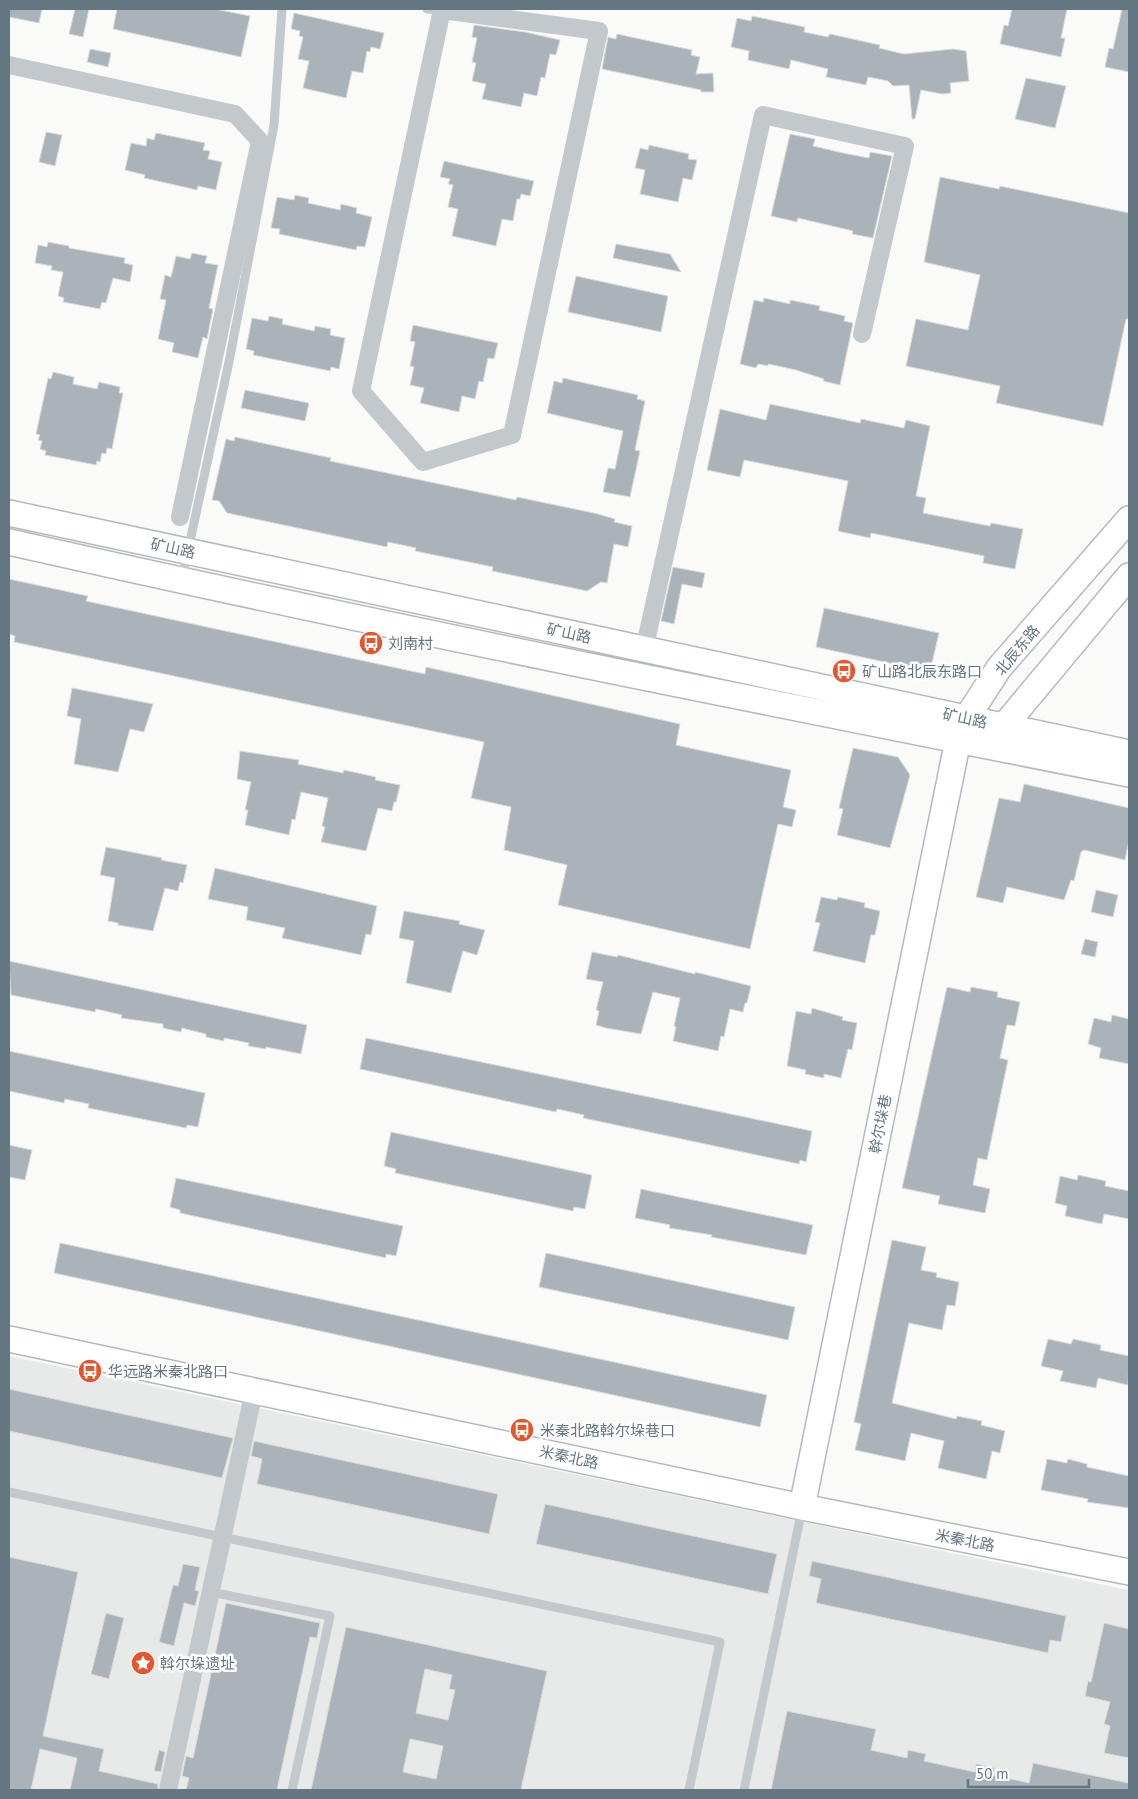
<svg xmlns="http://www.w3.org/2000/svg" width="1138" height="1799" font-family="'PT Sans','Noto Sans SC',sans-serif">
  <rect width="100%" height="100%" fill="#fafaf8"/>
  <path fill="#e8e9e9" d="M9,1356L1129,1590V1790H9Z"/>
  <path fill="#aab3b9" stroke="#dcdcda" fill-rule="evenodd" d="M9,9H42L39,23L9,17Z
    M75,9H89L83,37L69,34Z
    M117,9H215L250,16L241,57L113,29Z
    M1012,9H1067L1061,38H1065L1061,57L1000,44L1004,25L1008,26Z
    M1122,9H1129V72L1105,67L1109,48L1113,49Z
    M294,13L384,33L380,49L371,47L370,52L367,51L363,73L352,71L346,98L303,88L309,61L298,59L303,37L299,36L300,31L291,29Z
    M752,16L805,27L804,32L828,37L830,34L880,45L879,48L904,54L953,49L966,51L969,81L950,83L951,93L942,94L921,90L915,119H912L909,85L893,86L888,81L868,77L866,85L826,77L828,69L791,60L789,69L748,60L749,51L731,47L737,18L751,21Z
    M474,25L525,32L560,40L556,55L550,54L545,78L541,77L537,96L524,93L521,107L482,99L486,84L472,81L476,63L472,62L477,38L472,37Z
    M617,34L692,50L691,55L700,57L696,74L713,73L714,92H701V90L602,69L608,37L616,39Z
    M90,49L111,53L108,67L87,62Z
    M1026,78L1066,86L1055,128L1015,119Z
    M46,132L62,135L55,166L39,162Z
    M156,133L205,143L203,150L210,151L208,159L222,162L216,190L198,186L197,190L144,178L145,175L125,170L131,143L146,146L147,138L154,140Z
    M790,134L815,139L813,146L843,153L869,158L870,152L892,156L873,238L852,234L853,231L798,218L797,222L771,216Z
    M649,145L689,154L688,159L697,160L692,180L683,178L678,202L640,194L645,170L635,168L640,148L648,150Z
    M444,161L534,181L530,196L521,194L520,199H517L513,221L502,219L496,246L452,236L458,209L448,207L453,185L448,184L450,179L440,177Z
    M940,177L999,189L1000,186L1129,213V319H1126L1103,426L996,403L1000,386L906,366L916,319L968,330L980,275L924,262Z
    M295,195L309,198L308,203L340,210L341,204L357,208L356,213L372,217L365,247L357,246L356,250L279,234L280,229L271,228L277,197L294,200Z
    M48,242L69,246V248L125,258L124,263L133,265L130,282L113,278L106,303L102,302L100,309L63,302L64,298L58,296L63,272L51,270L52,266L35,263L38,245L47,247Z
    M616,244L670,254L681,272L613,258Z
    M192,253L207,256L205,263L218,265L209,308L213,309L207,339L203,337L198,358L172,352L174,343L158,339L166,300L160,299L165,275L171,277L176,256L190,259Z
    M576,276L668,296L661,332L568,312Z
    M764,298L790,304V300L820,306L819,310L845,316L844,321L853,323L840,385L823,381L824,379L796,370L768,364V366L758,364L756,368L740,364L754,300L763,302Z
    M269,316L283,319L282,324L314,331L315,326L331,329L330,335L345,338L339,369L331,367L330,371L253,355L254,351L246,349L252,318L268,321Z
    M413,325L498,343L494,359L488,358L483,382L479,381L475,399L462,396L459,412L420,403L424,388L410,385L414,367L410,366L415,342L410,341Z
    M53,372L74,377L73,384L97,389L99,382L120,387L119,393H123L112,449L107,448L106,454L102,453L100,462L97,461L96,465L45,455L46,451L40,449L42,441L38,440L40,435L36,434L48,378L51,379Z
    M563,378L638,395L637,399L645,401L635,450L640,451L630,497L603,492L608,468L615,469L623,431L547,413L554,381L562,383Z
    M245,390L309,403L305,421L241,408Z
    M770,404L860,423L861,419L904,428L906,420L930,426L916,496L926,498L923,513L990,526L991,523L1023,529L1015,569L983,563L984,556L871,533L870,538L838,531L848,481L744,460L740,477L707,470L720,409L766,420Z
    M235,437L331,458L330,461L516,500L517,497L594,513L615,519L614,522L632,526L628,547L614,544L607,583L601,582L587,591L492,571L493,567L415,551L416,548L388,542L387,547L227,513L219,501L212,500L226,439L234,441Z
    M673,567L705,573L702,588L682,584L674,624L661,621Z
    M9,579L88,596L86,601L425,674L426,667L680,724L676,745L791,770L783,807L796,810L792,827L778,824L750,949L558,905L567,865L504,850L511,807L471,798L484,742L14,642L15,636L9,634Z
    M824,608L939,633L930,672L816,647Z
    M72,688L153,704L144,732L130,729L118,772L74,764L81,719L67,716Z
    M853,748L898,757L910,775L890,848L837,835L843,809L839,808Z
    M240,751L299,760L298,764L343,773L344,770L376,777L375,780L400,785L396,802H394L392,811L378,808L366,851L321,842L325,827L322,826L328,798L301,792L295,820L292,819L289,835L245,825L248,810H245L251,782L237,779Z
    M1024,784L1129,808V840L1125,860L1084,850L1081,852L1074,881L1071,880L1064,900L1007,887L1003,903L976,897L999,798L1020,802Z
    M106,847L162,858L161,860L187,865L183,883L180,882L178,891L165,888L153,931L118,925V923L108,921L115,878L100,875Z
    M215,868L377,906L371,935L366,934L361,955L282,938L285,928L246,920L248,907L208,899Z
    M1096,890L1118,895L1113,917L1091,912Z
    M821,897L837,900L838,897L865,903L864,907L880,911L875,935H871L865,963L813,951L820,923L815,922Z
    M404,911L460,921L459,924L485,930L477,955L463,951L451,993L406,983L414,941L399,938Z
    M1085,939L1098,942L1095,957L1081,954Z
    M592,952L617,957L618,955L695,974V972L751,986L747,1003H745L743,1012L730,1009L724,1037L721,1036L718,1051L673,1041L676,1027L674,1026L680,998L653,992L641,1034L606,1028L596,1025L599,1011L596,1010L603,982L586,979Z
    M9,961L307,1025L301,1054L266,1047V1049L248,1046L249,1043L224,1038V1041L206,1037V1034L182,1028L181,1032L163,1028V1024L121,1018L122,1015L96,1009L95,1012L11,995Z
    M947,987L970,992L971,987L998,992L997,997L1020,1002L1015,1026L1007,1025L1000,1058L1008,1060L987,1160L978,1158L973,1185L990,1189L985,1213L938,1204L940,1196L902,1188Z
    M812,1008L843,1017L842,1020L857,1023L852,1050L848,1049L841,1078L824,1074V1078L805,1074L806,1070L787,1066L796,1011L811,1014Z
    M1112,1015L1129,1019V1064L1099,1058L1101,1048L1088,1044L1094,1018L1111,1022Z
    M366,1038L812,1131L806,1162L800,1160L799,1164L583,1118L584,1115L557,1109L556,1112L360,1069Z
    M9,1051L205,1093L198,1127L187,1125L186,1128L88,1108L89,1104L65,1099L64,1103L9,1091Z
    M391,1132L592,1175L585,1209L574,1207L573,1211L395,1173L396,1169L384,1166Z
    M9,1145L32,1150L25,1180L9,1177Z
    M1078,1175L1106,1181L1105,1186L1129,1191V1219L1104,1214L1102,1224L1065,1216L1067,1206L1055,1203L1060,1176L1077,1180Z
    M176,1178L403,1226L396,1256L386,1254V1258L180,1213V1210L170,1207Z
    M641,1189L813,1225L806,1255L711,1237L712,1235L669,1228L670,1225L635,1218Z
    M892,1240L926,1247L921,1270L937,1273L936,1277L959,1282L955,1306L947,1305L942,1330L909,1323L892,1403L956,1419L957,1416L982,1421L981,1425L1005,1431L1000,1453L992,1451L986,1479L938,1468L944,1441L911,1433L905,1461L855,1450L861,1424L854,1422Z
    M60,1243L767,1395L760,1427L54,1273Z
    M546,1253L795,1307L788,1340L539,1287Z
    M1048,1339L1071,1344L1073,1339L1101,1345L1100,1350L1129,1356L1128,1385L1098,1378L1096,1388L1060,1381L1063,1371L1041,1366Z
    M9,1389L233,1438L222,1478L9,1431Z
    M254,1441L498,1494L489,1534L257,1484L262,1459L251,1456Z
    M1047,1459L1067,1463L1068,1459L1087,1464V1467L1129,1476V1508L1087,1502L1088,1499L1041,1490Z
    M545,1504L777,1554L768,1594L536,1544Z
    M9,1557L78,1572L43,1736L104,1749L99,1771L158,1784V1790H70L77,1758L40,1749L31,1790H9Z
    M812,1561L1066,1616L1061,1642L1050,1640L1048,1653L816,1603L821,1579L809,1576Z
    M183,1564L200,1567L195,1590L199,1591L195,1606L184,1603L174,1646L159,1642L173,1585L178,1586Z
    M226,1603L320,1623L317,1638L310,1637L277,1790H186L189,1778L182,1776L186,1756L193,1758Z
    M106,1613L124,1618L109,1679L91,1674Z
    M1104,1623L1129,1629V1758L1104,1753L1110,1726L1104,1724L1110,1702L1085,1696L1088,1681L1091,1682Z
    M346,1627L547,1671L521,1790H311ZM425,1669L452,1675L449,1689L455,1690L448,1720L416,1713ZM410,1739L443,1746L436,1779L403,1772Z
    M787,1711L876,1729L871,1750L907,1758L908,1750L926,1754L924,1761L975,1772L976,1764L995,1768L993,1775L1029,1783L1033,1763L1129,1783V1790H771Z
    M159,1750L165,1752L161,1772L154,1771Z"/>
  <g fill="none" stroke-linecap="round" stroke-linejoin="round">
    <g stroke="#b3babf" stroke-width="28">
      <path id="secondary" d="M9,513L1129,753
        M9,542C381,626 755,700 1129,774
        M991,730L1004,726L1129,576
        M9,1339L802,1507L1129,1572
        M802,1507L958,740L966,719L999,668L1129,519"/>
    </g>
    <path stroke="#c3c8cc" stroke-width="9" d="M427,9L442,10
      M182,578L229,362L274,125L282,9
      M9,1492L720,1642L689,1790
      M211,1592L330,1616L292,1790
      M744,1790L802,1509"/>
    <path stroke="#c3c8cc" stroke-width="18" d="M442,10L599,31L512,435L423,462L361,391Z
      M9,65L235,114L260,141L180,517
      M644,650L763,115L905,146L862,334
      M168,1790L254,1391"/>
    <use href="#secondary" stroke="#fff" stroke-width="25"/>
  </g>
  <defs>
    <g id="bus-disc" transform="scale(1.25)"><circle r="9.5" fill="#e4572e" stroke="#fff"/><path d="M-5-6H5V4H4V6H2V4H-2V6H-4V4H-5ZM-3.5-4V0h7V-4ZM-3.5 1.2v1.5H-2V1.2ZM2 1.2v1.5H3.5V1.2Z" fill="#fff"/></g>
    <g id="sight-disc" transform="scale(1.25)"><circle r="9.5" fill="#e4572e" stroke="#fff"/><path d="M0-6L1.8-2.2L6-1.7L2.9 1.2L3.7 5.4L0 3.3L-3.7 5.4L-2.9 1.2L-6-1.7L-1.8-2.2Z" fill="#fff"/></g>
  </defs>
  <g fill-rule="evenodd">
    <use href="#bus-disc" x="371" y="643"/>
    <use href="#bus-disc" x="844" y="671"/>
    <use href="#bus-disc" x="90" y="1371"/>
    <use href="#bus-disc" x="522" y="1430"/>
    <use href="#sight-disc" x="143" y="1663"/>
  </g>
  <g text-anchor="middle" dominant-baseline="central" stroke-width="5" stroke-linejoin="round" paint-order="stroke">
    <g font-size="15" fill="#657683" stroke="#fff">
      <text transform="translate(173 548) rotate(12)">矿山路</text>
      <text transform="translate(569 633) rotate(12)">矿山路</text>
      <text transform="translate(1017 650) rotate(-50)">北辰东路</text>
      <text transform="translate(965 718) rotate(12)">矿山路</text>
      <text transform="translate(880 1124) rotate(-79)">幹尔垛巷</text>
      <text transform="translate(569 1457) rotate(12)">米秦北路</text>
      <text transform="translate(965 1540) rotate(11)">米秦北路</text>
    </g>
    <g font-size="15" fill="#657683" stroke="#fff" text-anchor="start">
      <text x="388" y="643">刘南村</text>
      <text x="862" y="671">矿山路北辰东路口</text>
      <text x="108" y="1371">华远路米秦北路口</text>
      <text x="540" y="1430">米秦北路斡尔垛巷口</text>
      <text x="160" y="1663">斡尔垛遗址</text>
    </g>
  </g>
  <rect width="1138" height="1799" fill="none" stroke="#657683" stroke-width="20"/>
  <path d="M968 1779v8h121v-8" fill="none" stroke="#657683" stroke-width="2.5"/>
  <text x="976" y="1779" font-size="15" fill="#657683" stroke="#ffffff" stroke-width="4" paint-order="stroke">50 m</text>
</svg>
